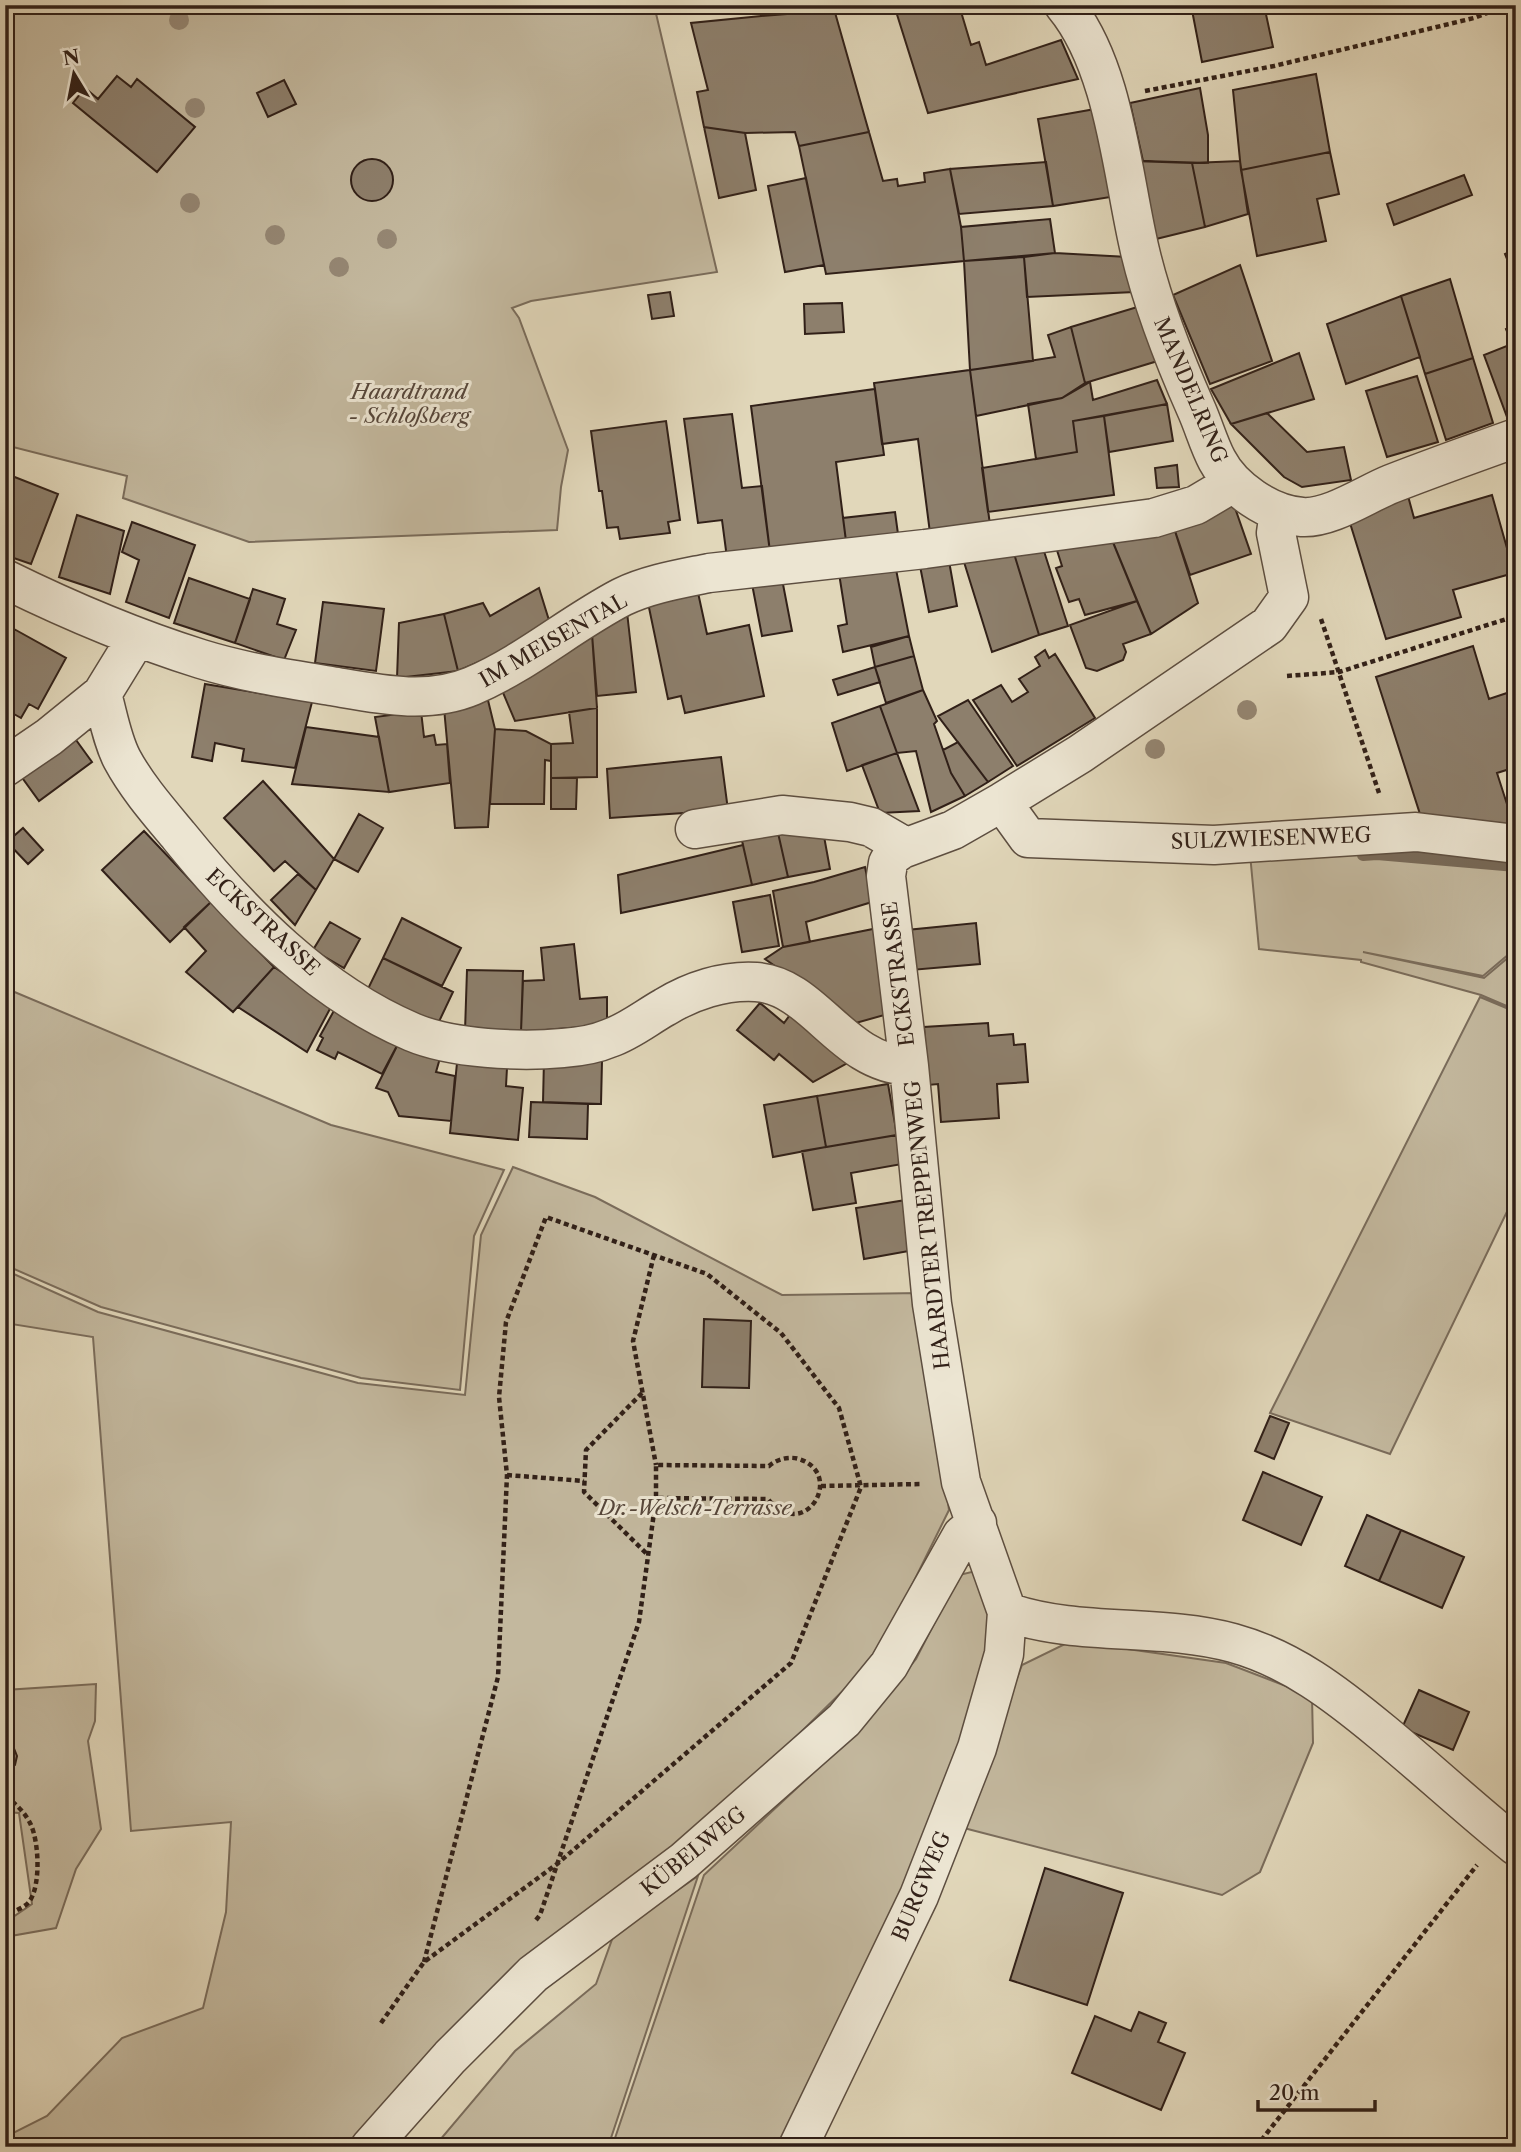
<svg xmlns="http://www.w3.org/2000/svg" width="1521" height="2152" font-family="'Libre Caslon Text',serif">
  <rect width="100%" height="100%" fill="#e1d7ba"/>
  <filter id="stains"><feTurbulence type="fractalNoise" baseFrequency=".00286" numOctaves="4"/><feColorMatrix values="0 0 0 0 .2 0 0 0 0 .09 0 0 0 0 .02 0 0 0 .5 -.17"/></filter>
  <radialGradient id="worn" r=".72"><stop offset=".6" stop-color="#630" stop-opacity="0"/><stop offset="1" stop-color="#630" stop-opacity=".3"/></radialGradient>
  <path fill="#c3b89e" stroke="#7a6c5b" stroke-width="2" d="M5,5H654L717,272L531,301L512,308L519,318L568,450L561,487L557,530L249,542L123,498L127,476L5,445Z
    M1413,843L1516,858V948L1483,976L1363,952L1484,978L1516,951V1010L1481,995L1361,962V960L1259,949L1250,854Z
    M5,988L331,1125L504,1170L474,1236L460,1390L361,1378L101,1307L5,1265Z
    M1480,997L1516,1012V1193L1390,1454L1270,1413Z
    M513,1167L595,1197L782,1295L920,1293L949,1510L880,1650L867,1667L674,1857L531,1963L346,2147H5V2137L47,2116L122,2038L203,2008L226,1912L231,1822L131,1831L93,1337L5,1323V1270L98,1312L358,1383L465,1395L481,1235Z
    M980,1570L996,1641L910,1893L788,2147H612L704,1875L859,1730L916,1659L959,1575Z
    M1071,1641L1226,1663L1312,1696L1313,1743L1260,1872L1222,1895L960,1827L1022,1665Z
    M96,1684L95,1721L88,1741L101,1829L76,1869L56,1928L5,1937V1920L10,1919L32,1904L19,1813L5,1812V1690Z
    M698,1876L608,2147H434L515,2051L596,1984L614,1934Z"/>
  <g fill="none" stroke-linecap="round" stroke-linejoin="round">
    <path stroke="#776958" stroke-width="12" d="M1363,855L1377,854L1516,866"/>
  </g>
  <path fill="#8d7f6c" stroke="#312018" stroke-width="2" d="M758,5H823L824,11L761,16Z
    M877,5H959L971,45L979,42L986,65L1061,40L1078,79L928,113L894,5L878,10Z
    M1191,5H1264L1273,47L1202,62Z
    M834,9L869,132L799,146L795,132L745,133L704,127L697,92L708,90L691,23Z
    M1316,74L1330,152L1241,170L1233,90Z
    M117,76L131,87L137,79L195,127L157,172L73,103L85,88L98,99Z
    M284,80L296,104L268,117L257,93Z
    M1200,88L1208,135V163L1143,161L1130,103Z
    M1101,108L1117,196L1053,206L1038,119Z
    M704,127L745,133L756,190L719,198Z
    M869,132L883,181L897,179L898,186L925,182L924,173L950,169L961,227L964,261L826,274L799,146Z
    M1330,152L1339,194L1317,199L1326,241L1257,256L1241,170Z
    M351 180a21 21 0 1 1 42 0a21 21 0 1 1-42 0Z
    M1133,161L1192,163L1205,227L1152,240Z
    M1240,161L1248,214L1205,227L1192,163Z
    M1046,162L1053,206L959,214L950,169Z
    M1464,175L1472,195L1394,225L1387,204Z
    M806,178L824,265L785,272L768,186Z
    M1050,219L1055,253L964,261L961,227Z
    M1516,249V281L1505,254Z
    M1055,253L1128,257L1134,292L1027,297L1024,257Z
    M1024,257L1033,361L970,370L964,261Z
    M1240,265L1272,361L1210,384L1173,295Z
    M1450,279L1473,358L1425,374L1401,296Z
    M670,292L674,316L652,319L648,295Z
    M1401,296L1420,357L1346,384L1327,324Z
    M842,303L844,332L805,334L804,304Z
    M1144,305L1161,360L1085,383L1071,327Z
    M1516,325V414L1507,417L1484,355L1512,344L1506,329Z
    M1071,327L1085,383L1062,398L976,416L970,370L1055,357L1048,335Z
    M1299,353L1314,399L1231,424L1211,389Z
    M1473,358L1493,423L1446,440L1425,374Z
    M970,370L990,525L930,533L918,439L882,444L874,383Z
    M1417,376L1438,442L1387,457L1366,391Z
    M1157,380L1167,404L1073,421L1077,452L1036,459L1028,404L1062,398L1090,382L1093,400Z
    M875,389L884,455L836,462L846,541L770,552L751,406Z
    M1167,404L1173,441L1109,452L1104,416Z
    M1267,413L1307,452L1344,447L1351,480L1302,487L1284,477L1231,424Z
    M732,414L742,488L762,486L770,552L727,558L722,520L698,523L684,419Z
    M1104,416L1114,495L988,512L982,468L1077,452L1073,421Z
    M666,421L680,520L668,522L670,533L620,539L618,527L607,528L602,491H599L591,431Z
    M1177,465L1179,487L1157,488L1155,468Z
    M7,474L58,494L31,564L5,555V480Z
    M1492,495L1514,573L1453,590L1461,617L1386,639L1350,523L1408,496L1414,518Z
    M1234,505L1251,554L1190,575L1173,525Z
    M895,512L898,534L846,541L843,518Z
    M77,515L124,531L110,594L59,577Z
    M132,522L195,545L169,618L126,602L139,560L122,552Z
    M1173,525L1198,603L1151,634L1110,535Z
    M1110,535L1137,601L1085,615L1079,599L1069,602L1056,568L1062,566L1055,544Z
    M1042,545L1068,626L1039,635L1012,547Z
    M1012,547L1039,635L992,652L964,562Z
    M894,559L909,636L843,652L838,626L847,624L838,567Z
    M949,561L957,606L929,612L920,566Z
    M189,578L250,599L235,643L174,623Z
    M782,579L792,631L762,636L752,584Z
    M539,588L552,630L458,671L444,614L483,603L490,616Z
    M697,588L707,634L749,625L764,696L685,713L681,696L668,699L647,598Z
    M253,589L285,599L277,624L296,630L284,660L235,643Z
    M1137,601L1151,634L1123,644L1126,652L1123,660L1097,671L1086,668L1070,625Z
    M323,602L384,609L376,671L315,663Z
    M627,612L636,692L597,696L592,634Z
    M444,614L458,671L397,678L399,623Z
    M14,629L66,658L38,709L29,704L21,718L5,709V645Z
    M592,634L597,708L515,721L501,688Z
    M909,636L914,656L875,667L871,647Z
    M1473,646L1489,699L1516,690V767L1497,773L1514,826L1420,814L1376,677Z
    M1045,650L1049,658L1055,654L1095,718L1017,766L973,700L1001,685L1012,702L1028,692L1019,679L1040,666L1035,657Z
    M914,656L923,690L886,703L875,667Z
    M875,667L880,682L838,695L833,680Z
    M205,684L312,702L295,768L242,761L244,749L215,743L212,761L192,757Z
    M923,690L937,721L934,724L951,773L965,796L931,812L916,751L897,753L880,706Z
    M486,692L495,729L488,827L455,828L444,708Z
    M968,700L1013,766L988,782L938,716Z
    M880,706L897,753L847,771L832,723Z
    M597,708V777L551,778V744L573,743L569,712Z
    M421,711L424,737L434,735L436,745L447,744L450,783L389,792L375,717Z
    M306,727L379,737L389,792L292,784Z
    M495,729L526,731L551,744V761L545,760L544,804H490Z
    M71,733L92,762L39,801L18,772Z
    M958,742L988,782L965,796L951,773L943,750Z
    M897,753L919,811L880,813L862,765Z
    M721,757L728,810L610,818L607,769Z
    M551,778H577L576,809H551Z
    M263,781L334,859L316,890L285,861L274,871L224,818Z
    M359,814L383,828L358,872L334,859Z
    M821,820L830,869L788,877L776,824Z
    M776,824L788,877L752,885L740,832Z
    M23,828L43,850L28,864L7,842Z
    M144,831L211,902L170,942L102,870Z
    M743,845L752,885L621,913L618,875Z
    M865,867L872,902L806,922L810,942L783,947L773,891L814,882Z
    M298,874L316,890L295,925L271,900Z
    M770,895L779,946L742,952L733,902Z
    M211,902L274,967L233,1012L186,972L206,951L184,927Z
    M402,918L461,948L442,986L383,958Z
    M330,922L360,939L344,968L313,950Z
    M976,923L980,964L911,970L907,930Z
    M878,928L895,1012L845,1026L842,1013L765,959L783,947Z
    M574,944L580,999L607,997V1025L521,1032L523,981L544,980L541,948Z
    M383,958L453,992L435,1030L364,997Z
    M274,967L332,1005L307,1052L238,1007Z
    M467,970L523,971L521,1032L465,1031Z
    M760,1003L784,1023L798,1004L860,1056L813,1082L779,1054L774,1060L737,1030Z
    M336,1007L400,1040L382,1074L338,1052L335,1059L317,1050L323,1038L320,1036Z
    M988,1023L989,1036L1013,1034L1014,1045L1025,1044L1028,1082L997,1084L999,1118L941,1122L938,1084L928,1085L924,1027Z
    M400,1040L440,1058L436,1072L455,1076L451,1121L399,1116L388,1092L376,1088Z
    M544,1059L602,1061L601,1104L543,1102Z
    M457,1063L507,1068L506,1086L523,1088L518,1140L450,1133Z
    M888,1084L897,1135L826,1147L817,1096Z
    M817,1096L826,1147L773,1157L764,1105Z
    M531,1102L588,1104L587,1139L529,1137Z
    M897,1135L902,1164L851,1173L856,1203L813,1210L802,1151Z
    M912,1199L920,1249L864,1259L856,1208Z
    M704,1319L751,1321L749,1388L702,1387Z
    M1270,1416L1289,1423L1274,1459L1255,1451Z
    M1263,1472L1322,1497L1301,1545L1243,1520Z
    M1367,1515L1401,1530L1379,1581L1345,1566Z
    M1401,1530L1464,1557L1442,1608L1379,1581Z
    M1419,1690L1469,1712L1453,1750L1402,1728Z
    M5,1742L13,1746L17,1756L15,1765L5,1772Z
    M1045,1868L1123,1893L1087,2005L1010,1980Z
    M1139,2012L1166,2023L1158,2042L1185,2053L1161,2110L1072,2073L1095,2016L1131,2031Z"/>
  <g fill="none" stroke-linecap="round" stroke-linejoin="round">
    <g stroke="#5d4e40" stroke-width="41">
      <path id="minor" d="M1064,5C1115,66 1122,175 1140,251C1153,306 1174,359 1197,411C1204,427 1209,445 1217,460C1232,489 1269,514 1302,517C1330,519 1366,494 1391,484C1432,468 1474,453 1516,438
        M5,579C68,610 134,638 201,659C243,672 288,679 331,686C378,694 427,705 472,686C526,663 570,624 622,597C649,584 680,579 709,573L925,549L1154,518L1196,505L1233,483
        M102,694C108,715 112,740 122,759C137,787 159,812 179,836C242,914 318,992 412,1032C452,1049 520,1052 563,1048C578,1047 596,1044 610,1038C630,1031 647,1017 665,1007C691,991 724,980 756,982C815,986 841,1063 909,1066
        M5,767L49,737L102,694L137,637
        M1002,802L1028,838L1214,845L1416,832L1516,844
        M695,829L782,815L850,822L871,827L897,842L902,849
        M1007,1612C1079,1637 1159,1623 1233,1643C1291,1659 1336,1694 1382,1732C1427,1769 1470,1809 1516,1846
        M370,2147L450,2057L533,1974L684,1861L844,1720L889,1665L962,1535L977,1523
        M798,2147L919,1896L977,1748L1004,1654L1007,1612L961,1482L932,1304L909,1066L886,876L888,863L892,856L902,849L953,830L1002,802L1080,754L1269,625L1289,597L1276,533L1279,512"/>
    </g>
    <path stroke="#312018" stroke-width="4.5" stroke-dasharray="5 3.5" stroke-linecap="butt" d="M1145,91L1274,66L1474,18L1508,5
      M1321,619L1380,796
      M1287,676L1339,672L1516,616
      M654,1255L633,1341L656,1465
      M642,1393L586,1450L584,1492L648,1555
      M507,1475L584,1481
      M821,1486L921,1484
      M5,1797C16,1803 26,1814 31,1825C39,1843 41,1886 29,1902C24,1908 12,1912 5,1916
      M536,1920L540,1915L639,1622L656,1498V1465L769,1466C777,1459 789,1456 799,1459C846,1474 805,1544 768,1499L656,1498
      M381,2023L424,1962L557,1864L791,1663L861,1487L839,1408L781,1333L707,1274L546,1217L506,1322L499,1397L507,1475L498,1677L424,1962
      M1256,2147L1477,1865"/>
    <use href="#minor" stroke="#ece5d2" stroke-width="38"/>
  </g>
  <g fill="#958774">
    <circle cx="179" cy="20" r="10"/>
    <circle cx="195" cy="108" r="10"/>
    <circle cx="190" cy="203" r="10"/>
    <circle cx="275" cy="235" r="10"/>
    <circle cx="387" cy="239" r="10"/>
    <circle cx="339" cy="267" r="10"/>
    <circle cx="1247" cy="710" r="10"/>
    <circle cx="1155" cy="749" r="10"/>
  </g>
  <g text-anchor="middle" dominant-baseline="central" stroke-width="6" stroke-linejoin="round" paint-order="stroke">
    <g font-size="21" fill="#312018" stroke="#ece5d2">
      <text transform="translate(1191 390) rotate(67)">MANDELRING</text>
      <text transform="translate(553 640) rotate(-30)">IM MEISENTAL</text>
      <text transform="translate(1271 838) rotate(-2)">SULZWIESENWEG</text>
      <text transform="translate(263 922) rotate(43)">ECKSTRASSE</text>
      <text transform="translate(898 974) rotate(-97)">ECKSTRASSE</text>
      <text transform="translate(927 1225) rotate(-96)">HAARDTER TREPPENWEG</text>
      <text transform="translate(693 1851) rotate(-39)">KÜBELWEG</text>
      <text transform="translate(921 1886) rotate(-67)">BURGWEG</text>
    </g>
    <g font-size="21" font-style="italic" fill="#56463a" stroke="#ece5d2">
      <text x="409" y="391">Haardtrand<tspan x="409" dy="24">- Schloßberg</tspan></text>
      <text x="695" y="1507">Dr.-Welsch-Terrasse</text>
    </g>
  </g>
  <rect width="1521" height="2152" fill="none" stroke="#e1d7ba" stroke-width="28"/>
  <rect x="7" y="7" width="1507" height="2138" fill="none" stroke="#312018" stroke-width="3.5"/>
  <rect x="14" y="14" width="1493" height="2124" fill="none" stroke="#312018" stroke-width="2"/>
  <g transform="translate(74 74) rotate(350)" stroke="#ece5d2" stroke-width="5" paint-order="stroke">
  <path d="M0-5L12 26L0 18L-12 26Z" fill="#312018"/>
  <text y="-10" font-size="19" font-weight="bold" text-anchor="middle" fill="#312018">N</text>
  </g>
  <path d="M1258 2100v10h117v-10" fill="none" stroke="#312018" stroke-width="3.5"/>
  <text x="1269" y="2100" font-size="21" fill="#312018" stroke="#ece5d2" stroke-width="5" paint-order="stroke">20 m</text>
  <rect width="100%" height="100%" filter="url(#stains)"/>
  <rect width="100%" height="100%" fill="url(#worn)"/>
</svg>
